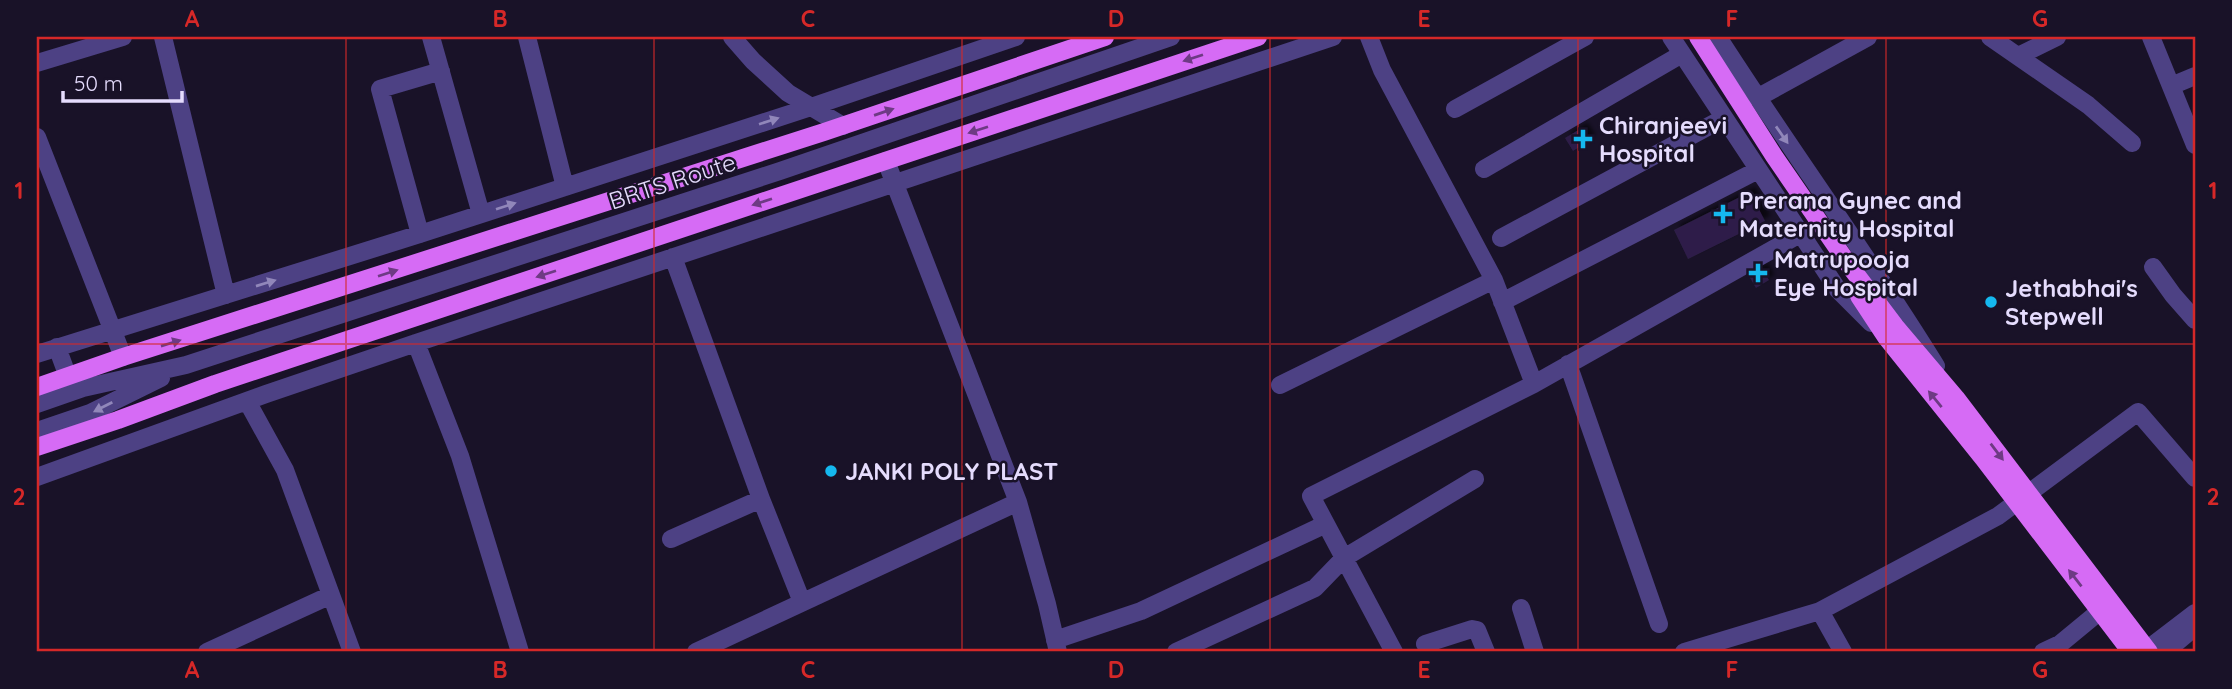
<svg xmlns="http://www.w3.org/2000/svg" width="2232" height="689" font-family="Quicksand,sans-serif">
  <defs>
    <filter id="shadow"><feDropShadow dx="5.5" dy="-5.5" stdDeviation="2" flood-color="#0009"/></filter>
  </defs>
  <rect width="100%" height="100%" fill="#191228"/>
  <path fill="#2e1f48" filter="url(#shadow)" d="M1582,128L1590,140L1573,151L1565,138Z
    M1750,192L1765,221L1688,259L1674,230Z
    M1762,268L1769,280L1756,288L1749,276Z"/>
  <g fill="none" stroke-linecap="round" stroke-linejoin="round">
    <path stroke="#4d4184" stroke-width="18" d="M163,37L226,295
      M431,37L481,214
      M527,37L565,187
      M732,37L753,61L788,93L843,126
      M1369,37L1382,70L1494,280L1534,384L1800,234
      M1671,37L1838,290L1871,323
      M1718,37C1789,148 1867,254 1936,366
      M1990,37L2088,105L2132,143
      M2151,37L2195,145
      M2018,56L2057,37
      M37,63L123,37
      M2171,86L2195,76
      M1757,98L1868,37
      M1455,109L1585,37
      M37,137L123,357
      M886,161L1018,502L1047,604L1058,652
      M1484,169L1682,54
      M420,234L380,89L441,71
      M1501,238L1724,118
      M2153,267L2173,295L2195,320
      M1502,302L1758,170
      M416,343L460,456L520,652
      M57,347L68,377
      M37,354L420,234L811,107L1016,37
      M1568,364L1659,624
      M1280,385L1494,280
      M247,401L285,470L352,652
      M37,404L83,388L186,365L780,171L1171,37
      M37,431L90,413L161,378
      M37,477L266,394L416,343L1333,37
      M761,499L802,602
      M671,539L761,499L673,257
      M1521,608L1535,652
      M1055,640L1141,611L1326,524
      M1425,644L1472,629L1477,630L1486,652
      M207,652L331,595
      M696,652L1018,502
      M1176,652L1315,588L1344,558L1475,479
      M1394,652L1311,496L1534,384
      M1684,652L1820,611
      M1843,652L1820,611L1998,516L2138,412L2195,478
      M2043,652L2060,644L2100,611
      M2144,652L2195,613
      M2165,652L2190,631"/>
    <path stroke="#d66bf5" stroke-width="18" d="M1698,37L1774,156L1849,265L1895,326L1956,398L2149,652
      M1859,296L1886,337L1983,458L2131,652
      M37,387L123,357L824,132L1105,37
      M37,447L118,420L215,384L1258,37"/>
  </g>
  <defs><path id="oneway-solid" d="M-6-.8H1V-3.2L6.5 0L1 3.2V.8H-6Z" transform="scale(1.75)"/></defs>
  <g fill="#6e3a84">
    <use href="#oneway-solid" transform="translate(1193 58) rotate(162)"/>
    <use href="#oneway-solid" transform="translate(884 112) rotate(-19)"/>
    <use href="#oneway-solid" transform="translate(978 130) rotate(162)"/>
    <use href="#oneway-solid" transform="translate(762 202) rotate(162)"/>
    <use href="#oneway-solid" transform="translate(388 273) rotate(-18)"/>
    <use href="#oneway-solid" transform="translate(546 274) rotate(162)"/>
    <use href="#oneway-solid" transform="translate(171 343) rotate(-17)"/>
    <use href="#oneway-solid" transform="translate(1935 399) rotate(-129)"/>
    <use href="#oneway-solid" transform="translate(1997 452) rotate(53)"/>
    <use href="#oneway-solid" transform="translate(2075 578) rotate(-128)"/>
  </g>
  <g fill="#9187ba">
    <use href="#oneway-solid" transform="translate(769 121) rotate(-18)"/>
    <use href="#oneway-solid" transform="translate(1782 135) rotate(55)"/>
    <use href="#oneway-solid" transform="translate(506 206) rotate(-18)"/>
    <use href="#oneway-solid" transform="translate(266 283) rotate(-17)"/>
    <use href="#oneway-solid" transform="translate(103 407) rotate(153)"/>
  </g>
  <path fill="none" stroke="#d62828" stroke-width="2" stroke-opacity="0.55" d="M346,37V652M654,37V652M962,37V652M1270,37V652M1578,37V652M1886,37V652M37,344H2195"/>
  <g fill="#15b8ef" stroke="#191228" stroke-width="2.5">
    <path d="M1579.5 128.5h7v7h7v7h-7v7h-7v-7h-7v-7h7z"/>
    <path d="M1719.5 203.5h7v7h7v7h-7v7h-7v-7h-7v-7h7z"/>
    <path d="M1754.5 262.5h7v7h7v7h-7v7h-7v-7h-7v-7h7z"/>
    <circle cx="1991" cy="302" r="7"/>
    <circle cx="831" cy="471" r="7"/>
  </g>
  <g text-anchor="middle" dominant-baseline="central" stroke-width="5" stroke-linejoin="round" paint-order="stroke">
    <g font-size="24" font-weight="bold" fill="#e5dcfd" stroke="#191228" text-anchor="start">
      <text x="1599" y="125">Chiranjeevi<tspan x="1599" dy="28">Hospital</tspan></text>
      <text x="1739" y="200">Prerana Gynec and<tspan x="1739" dy="28">Maternity Hospital</tspan></text>
      <text x="1774" y="259">Matrupooja<tspan x="1774" dy="28">Eye Hospital</tspan></text>
      <text x="2005" y="288">Jethabhai's<tspan x="2005" dy="28">Stepwell</tspan></text>
      <text x="845" y="471">JANKI POLY PLAST</text>
    </g>
    <g font-size="24" fill="#e5dcfd" stroke="#191228">
      <text transform="translate(672 181) rotate(-18)">BRTS Route</text>
    </g>
  </g>
  <rect width="2232" height="689" fill="none" stroke="#191228" stroke-width="77"/>
  <path d="M63 91v10h119v-10" fill="none" stroke="#e5dcfd" stroke-width="3.5"/>
  <text x="74" y="91" font-size="21" fill="#e5dcfd" stroke="#191228" stroke-width="5" paint-order="stroke">50 m</text>
  <rect x="38" y="38" width="2156" height="612" fill="none" stroke="#d62828" stroke-width="2.5"/>
  <g font-size="23" text-anchor="middle" font-weight="bold" fill="#d62828">
    <text x="192" y="27">A</text>
    <text x="500" y="27">B</text>
    <text x="808" y="27">C</text>
    <text x="1116" y="27">D</text>
    <text x="1424" y="27">E</text>
    <text x="1732" y="27">F</text>
    <text x="2040" y="27">G</text>
    <text x="19" y="199">1</text>
    <text x="2213" y="199">1</text>
    <text x="19" y="505">2</text>
    <text x="2213" y="505">2</text>
    <text x="192" y="678">A</text>
    <text x="500" y="678">B</text>
    <text x="808" y="678">C</text>
    <text x="1116" y="678">D</text>
    <text x="1424" y="678">E</text>
    <text x="1732" y="678">F</text>
    <text x="2040" y="678">G</text>
  </g>
</svg>
